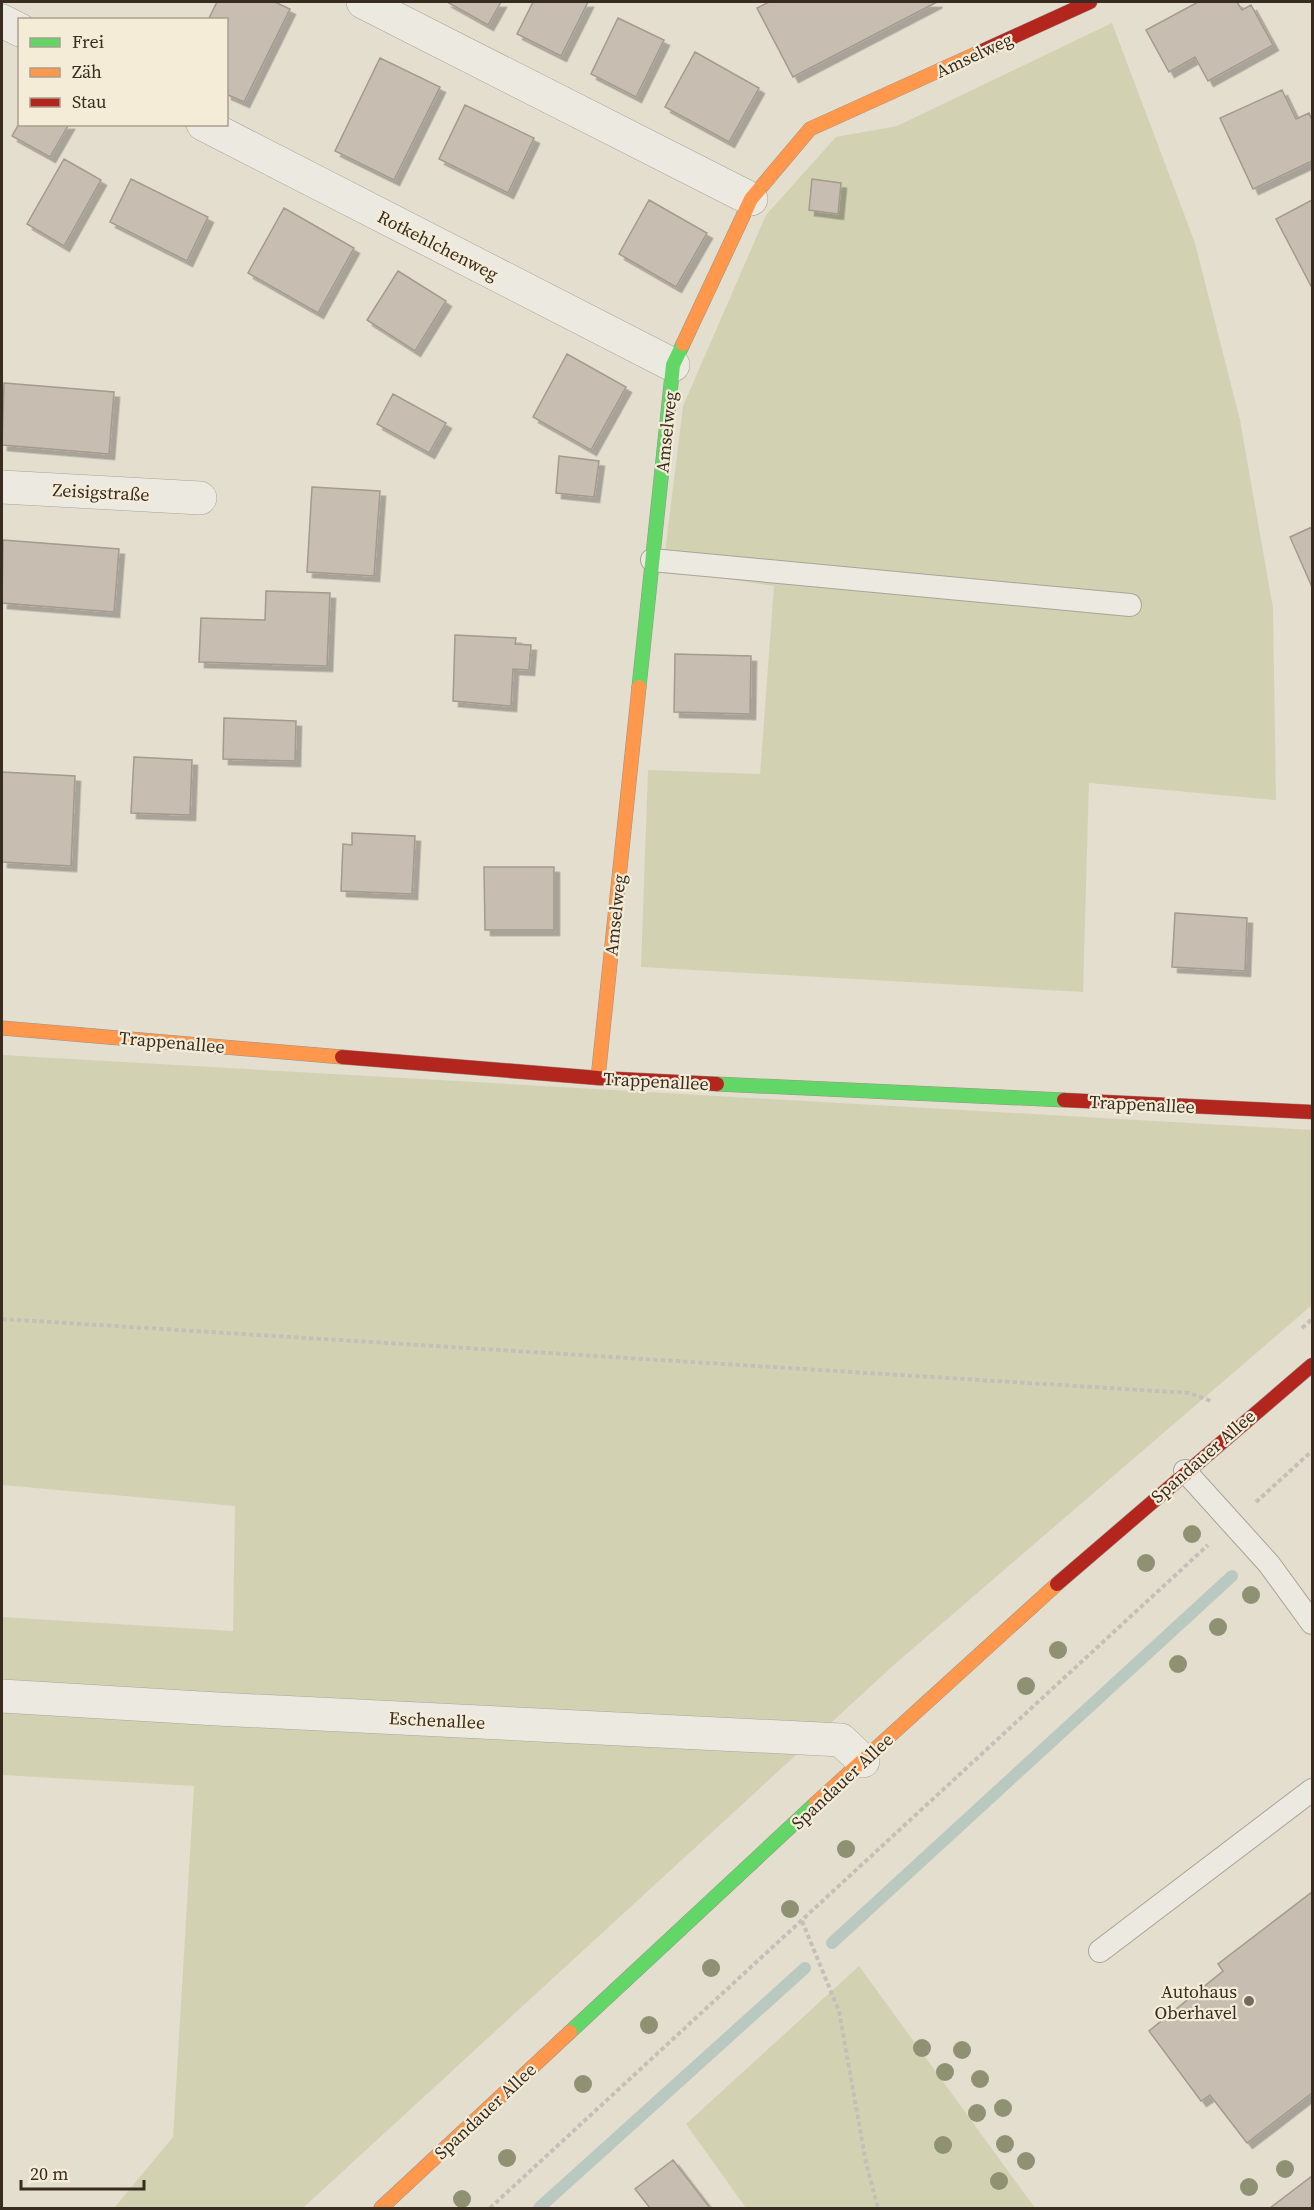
<svg xmlns="http://www.w3.org/2000/svg" width="1314" height="2210" font-family="'Source Serif 4',serif">
  <defs>
    <filter id="shadow"><feDropShadow dx="5.5" dy="5.5" stdDeviation="0" flood-color="#0004"/></filter>
  </defs>
  <rect width="100%" height="100%" fill="#e4decf"/>
  <path fill="#d2d2b3" d="M1112,23L1195,243L1240,420L1273,608L1276,800L1089,783L1083,992L641,967L648,770L760,774L774,586L663,569L683,406L766,215L836,137L897,126Z
    M2,1055L1312,1130V1305L895,1664L303,2208H114L173,2137L194,1786L2,1775V1617L233,1631L235,1506L2,1485Z
    M859,1966L1035,2208H746L686,2124Z"/>
  <g fill="none" stroke-linecap="round" stroke-linejoin="round">
    <path stroke="#bac9c0" stroke-width="12" d="M832,1943L1232,1576
      M539,2208L805,1968"/>
  </g>
  <path fill="#c7bdb0" stroke="#a49a8e" stroke-width="1.5" filter="url(#shadow)" d="M217,2H275L290,9L244,102L226,94V20H208Z
    M447,2H501L488,25Z
    M533,2H588L561,56L517,34Z
    M769,2H937L793,77L757,8Z
    M1198,2H1237L1242,10L1251,5L1273,45L1208,81L1195,57L1169,72L1146,30Z
    M618,18L664,40L636,97L591,74Z
    M695,52L759,88L729,142L665,107Z
    M380,58L440,87L394,180L335,151Z
    M1282,90L1296,119L1309,113L1312,120V161L1253,189L1220,118Z
    M465,105L534,138L508,193L439,159Z
    M20,122V124H69L50,157L12,136Z
    M64,159L101,180L64,246L27,224Z
    M131,179L208,217L187,261L110,222Z
    M812,179L841,183L838,214L809,210Z
    M649,200L707,233L676,287L619,254Z
    M1312,200V285L1311,286L1276,219Z
    M284,208L354,248L318,313L248,273Z
    M398,271L446,301L415,351L367,320Z
    M567,354L626,387L591,450L533,417Z
    M4,383L114,392L109,454L2,445Z
    M393,394L446,423L429,453L377,424Z
    M559,456L599,461L594,497L556,493Z
    M312,487L380,491L374,576L307,572Z
    M1312,527V587L1290,537Z
    M3,540L119,549L114,612L2,603Z
    M266,591L330,593L327,666L199,662L201,618L265,620Z
    M455,635L516,638L515,644L531,645L529,670L513,669L511,706L453,701Z
    M675,654L751,656L750,714L674,712Z
    M224,718L296,721L295,761L223,759Z
    M134,757L192,760L190,815L131,813Z
    M2,772L75,776L71,866L2,862Z
    M352,833L415,836L412,894L341,891L343,844L352,845Z
    M484,867H554V930H485Z
    M1175,913L1247,918L1245,971L1172,967Z
    M1312,1892V2093L1247,2143L1210,2095L1201,2101L1149,2031L1223,1971L1218,1964Z
    M673,2160L710,2208H650L635,2189Z
    M1312,2176V2208H1270Z"/>
  <g fill="none" stroke-linecap="round" stroke-linejoin="round">
    <g stroke="#a9a398" stroke-width="24">
      <path id="lane" d="M652,560L1130,605
        M1185,1471L1269,1564L1312,1623
        M1100,1951L1312,1790"/>
    </g>
    <g stroke="#a9a398" stroke-width="34">
      <path id="street" d="M363,2L751,199
        M2,21L20,30
        M203,124L673,365
        M2,487L200,498
        M2,1696L217,1709L841,1740L863,1761"/>
    </g>
    <g stroke="#999388" stroke-width="15">
      <path id="fast" d="M639,687L673,365L683,344
        M717,1084L1064,1100
        M570,2032L816,1803"/>
    </g>
    <g stroke="#999388" stroke-width="15">
      <path id="slow" d="M683,344L751,199L810,129L980,52
        M2,1028L342,1057
        M598,1078L639,687
        M816,1803L1057,1584
        M381,2208L570,2032"/>
    </g>
    <g stroke="#999388" stroke-width="15">
      <path id="jam" d="M980,52L1090,2
        M342,1057L598,1078L717,1084
        M1064,1100L1312,1112
        M1057,1584L1312,1365"/>
    </g>
    <path stroke="#c5c0b7" stroke-width="4" stroke-dasharray="4.5 3" stroke-linecap="butt" d="M2,1319L1189,1393L1211,1401
      M1302,1328L1312,1319
      M1256,1502L1312,1451
      M802,1921L839,2011L866,2163L878,2208
      M490,2208L1208,1545"/>
    <use href="#lane" stroke="#ece9e0" stroke-width="22"/>
    <use href="#street" stroke="#ece9e0" stroke-width="33"/>
    <use href="#fast" stroke="#63d668" stroke-width="14"/>
    <use href="#slow" stroke="#ff974d" stroke-width="14"/>
    <use href="#jam" stroke="#b3261e" stroke-width="14"/>
  </g>
  <g fill="#8e9273">
    <circle cx="1192" cy="1534" r="9"/>
    <circle cx="1146" cy="1563" r="9"/>
    <circle cx="1251" cy="1595" r="9"/>
    <circle cx="1218" cy="1627" r="9"/>
    <circle cx="1058" cy="1650" r="9"/>
    <circle cx="1178" cy="1664" r="9"/>
    <circle cx="1026" cy="1686" r="9"/>
    <circle cx="846" cy="1849" r="9"/>
    <circle cx="790" cy="1909" r="9"/>
    <circle cx="711" cy="1968" r="9"/>
    <circle cx="649" cy="2025" r="9"/>
    <circle cx="922" cy="2048" r="9"/>
    <circle cx="962" cy="2050" r="9"/>
    <circle cx="945" cy="2072" r="9"/>
    <circle cx="980" cy="2079" r="9"/>
    <circle cx="583" cy="2084" r="9"/>
    <circle cx="1003" cy="2108" r="9"/>
    <circle cx="977" cy="2113" r="9"/>
    <circle cx="1005" cy="2144" r="9"/>
    <circle cx="943" cy="2145" r="9"/>
    <circle cx="507" cy="2158" r="9"/>
    <circle cx="1026" cy="2161" r="9"/>
    <circle cx="1285" cy="2169" r="9"/>
    <circle cx="999" cy="2181" r="9"/>
    <circle cx="1249" cy="2187" r="9"/>
    <circle cx="462" cy="2199" r="9"/>
  </g>
  <circle fill="#746a5d" stroke="#f4ecd7" stroke-width="2" cx="1249" cy="2001" r="6"/>
  <g text-anchor="middle" dominant-baseline="central" stroke-width="4.5" stroke-linejoin="round" paint-order="stroke">
    <g font-size="18" fill="#382c20" stroke="#f4ecd7">
      <text transform="translate(974 55) rotate(-25)">Amselweg</text>
      <text transform="translate(438 245) rotate(27)">Rotkehlchenweg</text>
      <text transform="translate(666 432) rotate(-84)">Amselweg</text>
      <text transform="translate(101 492) rotate(3)">Zeisigstraße</text>
      <text transform="translate(615 915) rotate(-84)">Amselweg</text>
      <text transform="translate(172 1042) rotate(5)">Trappenallee</text>
      <text transform="translate(656 1081) rotate(3)">Trappenallee</text>
      <text transform="translate(1142 1104) rotate(3)">Trappenallee</text>
      <text transform="translate(1203 1456) rotate(-41)">Spandauer Allee</text>
      <text transform="translate(437 1720) rotate(3)">Eschenallee</text>
      <text transform="translate(842 1781) rotate(-43)">Spandauer Allee</text>
      <text transform="translate(485 2111) rotate(-43)">Spandauer Allee</text>
    </g>
    <g font-size="18" fill="#382c20" stroke="#f4ecd7" text-anchor="end">
      <text x="1237" y="1991">Autohaus<tspan x="1237" dy="21">Oberhavel</tspan></text>
    </g>
  </g>
  <rect width="1314" height="2210" fill="none" stroke="#382c20" stroke-width="6"/>
  <rect x="18" y="18" width="210" height="108" fill="#f4ecd7" stroke="#a99f8e" stroke-width="1.5"/>
  <rect x="30" y="38" width="30" height="9" fill="#63d668" stroke="#a99f8e" stroke-width="1.5"/>
  <text x="72" y="48" font-size="18" fill="#382c20">Frei</text>
  <rect x="30" y="68" width="30" height="9" fill="#ff974d" stroke="#a99f8e" stroke-width="1.5"/>
  <text x="72" y="78" font-size="18" fill="#382c20">Zäh</text>
  <rect x="30" y="98" width="30" height="9" fill="#b3261e" stroke="#a99f8e" stroke-width="1.5"/>
  <text x="72" y="108" font-size="18" fill="#382c20">Stau</text>
  <path d="M21 2180v9h123v-9" fill="none" stroke="#382c20" stroke-width="3"/>
  <text x="30" y="2180" font-size="18" fill="#382c20" stroke="#f4ecd7" stroke-width="4.5" paint-order="stroke">20 m</text>
</svg>
